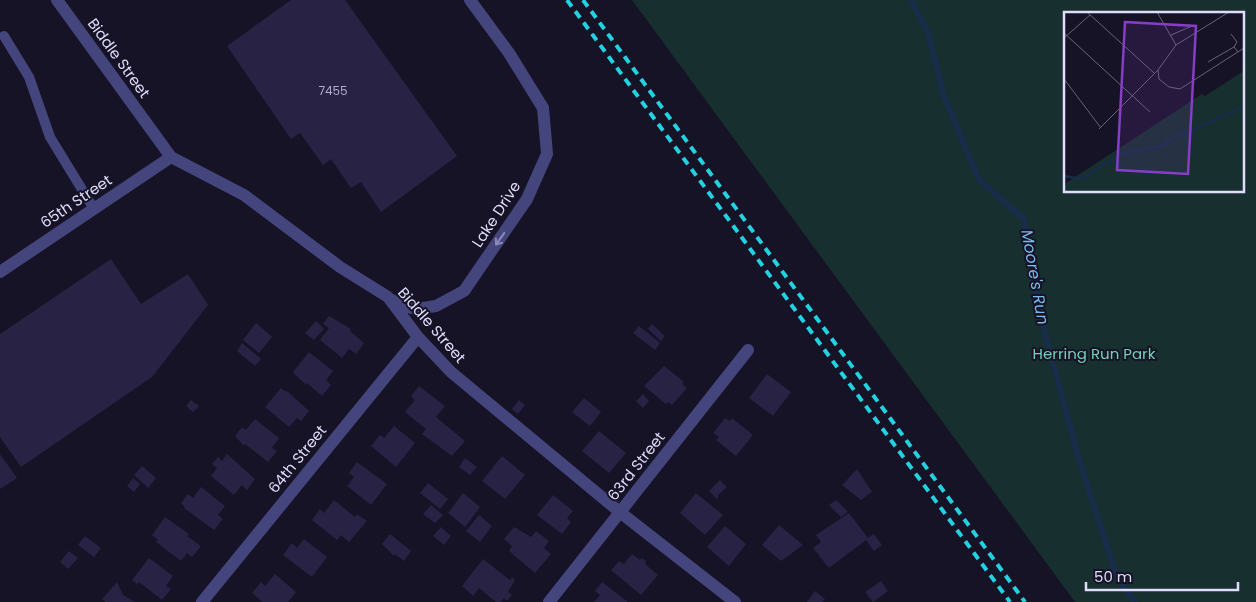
<svg xmlns="http://www.w3.org/2000/svg" width="1256" height="602" font-family="Poppins,sans-serif">
  <rect width="100%" height="100%" fill="#161326"/>
  <path fill="#172f2e" fill-rule="evenodd" d="M632,0H1256V602H1075ZM1065,14H1242V191H1065Z"/>
  <g fill="none" stroke-linecap="round" stroke-linejoin="round">
    <path stroke="#182d4a" stroke-width="6" d="M911,0L928,32L943,94L979,180L1024,219L1041,317L1078,456L1117,578L1135,602"/>
  </g>
  <path fill="#282244" d="M291,0H345L457,156L381,212L361,182L351,188L331,159L323,165L300,133L291,139L227,46Z
    M111,259L141,304L188,274L208,305L152,377L21,467L0,437V334Z
    M329,316L351,329L350,331L364,343L356,354L349,349L342,358L320,340L329,328L323,324Z
    M316,321L324,329L314,340L305,333Z
    M256,323L272,337L259,353L243,340Z
    M652,324L665,336L661,341L648,329Z
    M639,326L660,343L655,350L633,333Z
    M242,343L261,359L255,366L237,351Z
    M309,352L333,371L326,380L331,385L322,396L307,383L306,385L293,372Z
    M664,366L684,382L682,384L687,388L672,405L668,402L666,404L644,386Z
    M767,374L791,392L773,416L749,398Z
    M419,386L445,406L436,417L465,441L452,456L422,434L426,429L405,412L415,400L411,396Z
    M281,388L286,392L287,391L309,411L301,421L297,418L289,427L265,407Z
    M643,394L649,401L643,408L636,401Z
    M584,398L601,412L590,426L572,412Z
    M191,400L199,406L193,412L186,406Z
    M519,400L525,405L518,414L512,409Z
    M725,418L730,421L732,418L753,435L736,456L716,440L719,437L713,433Z
    M255,419L279,438L272,448L277,451L268,462L245,444L244,446L235,436L242,427L246,430Z
    M394,426L415,443L396,467L371,446L380,435L384,438Z
    M599,431L626,453L609,473L582,451Z
    M0,454L17,478L0,489Z
    M227,454L255,479L247,490L242,485L234,495L211,476L217,468L212,464L218,457L222,461Z
    M502,456L525,475L505,499L482,481Z
    M465,458L477,467L470,475L459,467Z
    M357,462L387,484L371,505L347,486L354,477L349,473Z
    M142,466L156,478L148,488L134,475Z
    M857,469L872,492L861,500L842,485Z
    M133,478L140,484L134,492L127,486Z
    M720,480L727,487L719,494L717,499L709,491Z
    M428,483L448,499L440,509L420,493Z
    M201,487L225,506L218,515L223,519L214,530L184,508L185,507L181,503L188,494L193,498Z
    M463,493L480,507L465,527L448,513Z
    M696,493L723,515L705,535L680,513Z
    M553,495L573,511L567,518L571,522L562,534L537,515Z
    M334,500L355,517L357,514L367,521L349,542L341,535L337,540L312,520L320,509L324,513Z
    M836,500L848,512L841,517L829,505Z
    M431,505L443,515L435,523L423,514Z
    M849,513L868,538L874,534L882,545L874,551L866,540L829,568L813,548L821,542L816,535Z
    M479,515L492,526L480,542L466,531Z
    M165,517L189,534L187,536L201,546L192,557L187,553L181,561L156,542L158,540L152,535Z
    M779,525L803,545L781,561L762,545Z
    M725,526L746,544L729,566L707,547Z
    M441,527L451,536L444,545L433,536Z
    M514,527L531,537L536,531L549,541L544,548L551,554L535,573L509,551L512,546L504,539Z
    M390,534L411,551L404,561L395,554L394,556L382,544Z
    M85,536L101,548L94,557L78,545Z
    M304,539L327,557L312,577L283,555L292,543L297,548Z
    M69,551L78,558L68,569L60,562Z
    M632,554L640,560L642,558L646,561L645,564L658,575L641,595L611,570L619,561L624,564Z
    M149,558L173,576L166,586L171,589L162,600L139,582L137,584L132,580Z
    M483,559L510,580L512,577L515,580L508,592L512,595L507,601L504,598L501,602H496L479,588L473,596L462,586Z
    M275,574L296,592L288,602H262L252,593L261,582L265,586Z
    M881,581L888,591L873,602L865,592Z
    M117,582L123,595L135,602H106L102,599Z
    M602,582L628,602H594L600,595L595,591Z
    M815,591L825,599L822,602H807Z"/>
  <g fill="none" stroke-linecap="round" stroke-linejoin="round">
    <path stroke="#45457e" stroke-width="10" d="M4,36L29,77L50,137L94,209"/>
    <path stroke="#45457e" stroke-width="12" d="M57,0L171,157L244,195L340,267L388,297L418,337L451,372L621,513L735,602
      M0,272L171,157
      M392,300L403,306L416,309L436,306L464,291L527,199L547,154L543,108L509,53L470,0
      M202,602L418,337
      M549,602L748,350"/>
    <path stroke="#23d2e0" stroke-width="4" stroke-dasharray="8 6" stroke-linecap="butt" d="M567,0L1010,602
      M583,0L1025,602"/>
  </g>
  <defs><path id="oneway-shaft" d="M-6 0H5M1.5-3L5.5 0L1.5 3" fill="none" stroke-width="1.6" stroke-linecap="round" stroke-linejoin="round" transform="scale(1.25)"/></defs>
  <use stroke="#8a89b6" href="#oneway-shaft" transform="translate(500 239) rotate(125)"/>
  <g text-anchor="middle" dominant-baseline="central" stroke-width="4" stroke-linejoin="round" paint-order="stroke">
    <g font-size="12" fill="#b1aecc">
      <text x="333" y="90">7455</text>
    </g>
    <g font-size="15" fill="#dfddfa" stroke="#161326">
      <text transform="translate(119 58) rotate(54)">Biddle Street</text>
      <text transform="translate(76 201) rotate(-34)">65th Street</text>
      <text transform="translate(496 214) rotate(-57)">Lake Drive</text>
      <text transform="translate(432 325) rotate(49)">Biddle Street</text>
      <text transform="translate(297 459) rotate(-51)">64th Street</text>
      <text transform="translate(636 466) rotate(-52)">63rd Street</text>
    </g>
    <g font-size="15" fill="#72d1b7" stroke="#161326">
      <text x="1094" y="353">Herring Run Park</text>
    </g>
    <g font-size="16" font-style="italic" fill="#79baec" stroke="#161326">
      <text transform="translate(1035 277) rotate(80)">Moore's Run</text>
    </g>
  </g>
  <g transform="translate(1064 12)">
    <rect width="180" height="180" fill="#161326"/>
    <path d="M180,59V180H0L2,171L138,82L141,84Z" fill="#172f2e"/>
    <path fill="none" stroke="#182d4a" stroke-width="2.5" d="M0,164L18,167L57,142L100,133L105,128L173,98L180,92"/>
    <path fill="none" stroke="#66647b" stroke-width="1" d="M23,0L90,61M93,0L112,33M0,21L86,100M167,22L173,30L170,35M107,23L128,14M0,26L26,3M144,50L170,35L174,40M94,58L95,67L105,75L116,77L180,36M0,67L37,116M35,117L94,58L112,33L165,0"/>
    <path fill="#853ec5" fill-opacity="0.15" stroke="#853ec5" stroke-width="2.5" d="M61,10L132,14L124,162L53,158Z"/>
    <rect width="180" height="180" fill="none" stroke="#dfddfa" stroke-width="2.5"/>
  </g>
  <path d="M1086 582v8h152v-8" fill="none" stroke="#dfddfa" stroke-width="2.5"/>
  <text x="1094" y="582" font-size="15" fill="#dfddfa" stroke="#161326" stroke-width="4" paint-order="stroke">50 m</text>
</svg>
